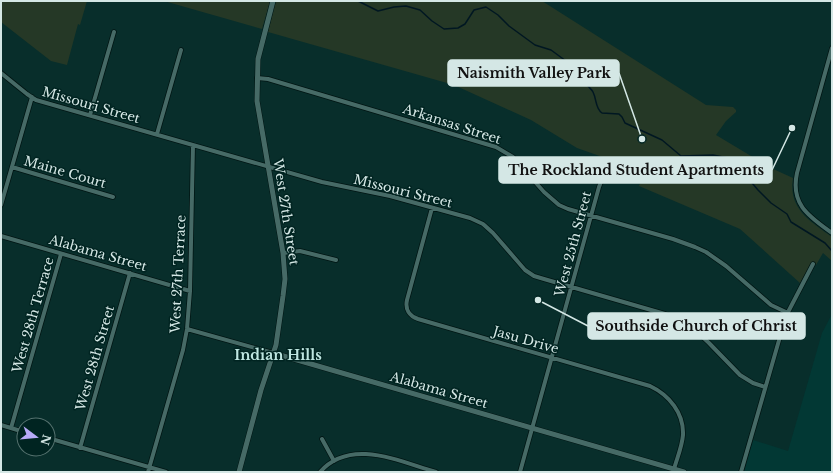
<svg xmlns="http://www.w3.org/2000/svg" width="833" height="473" font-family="'Libre Baskerville',serif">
  <rect width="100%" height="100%" fill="#082e2b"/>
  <path fill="#023834" d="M832,314V472H744L753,440L788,451L822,333Z"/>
  <path fill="#253826" d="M1,1H87L80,25L78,24L67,65L51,61L1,22Z
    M164,1H270L262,29Z
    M276,1H542L706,105L733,107L736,110V112L726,121L716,135L771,168L793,178C788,209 810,221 832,237V261L823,253L816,265L811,263L800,283L740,229L639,186L645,172L577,148L531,120L454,85L268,32Z"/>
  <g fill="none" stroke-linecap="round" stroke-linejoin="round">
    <path stroke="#001722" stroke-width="1.5" d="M358,1L378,11L394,7L406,6L420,10L432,21L444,29L458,28L465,24L474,10L486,7L498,15L509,26L535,45L551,50L566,61L588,68L592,70V73L586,82C588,88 591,88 593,92C597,100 595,108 602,113L619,114L622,117L625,123L662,140L681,156L713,155L733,159L737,162L742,171L758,190L771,203L787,214L791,222L825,243L832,251"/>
    <g stroke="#001513" stroke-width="5.5">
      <path id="minor" d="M832,48L797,173C790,205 810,217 832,233
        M1,73L27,94L36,100L322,182L390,196L470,218L483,224L493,233L525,270L534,276L544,279L665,314L676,318L691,326L709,343L740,375L753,383L765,387
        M257,78L268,79L496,147L513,157L544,192L559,205L568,209L673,239L695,247L706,252L726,266L771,305L788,313
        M90,115L114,32
        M157,134L181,50
        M12,167L113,197
        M1,205L32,97
        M432,208L407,300C405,309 409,316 418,319L650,386C669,395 684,413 683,435C682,447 677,458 674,469
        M1,236L190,291
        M283,253L300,251L336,260
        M187,329L273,353
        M1,425L24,432
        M11,428L61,254
        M48,438L166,472
        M322,439L334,461
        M80,448L130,273
        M148,472L183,350L187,329L190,291L193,145
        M320,472C351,437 400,462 436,472
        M520,472L599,187L609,161
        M741,472L786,316L813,264"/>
    </g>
    <g stroke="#001513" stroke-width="6">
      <path id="tertiary" d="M273,353L684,472
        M239,472L261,390L276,345L283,296L285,279L283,253L257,101L258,59L273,1"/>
    </g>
    <use href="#minor" stroke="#466a66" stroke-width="4"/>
    <use href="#tertiary" stroke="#466a66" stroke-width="5"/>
  </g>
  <g text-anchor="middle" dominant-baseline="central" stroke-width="3" stroke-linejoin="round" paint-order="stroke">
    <g font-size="13" fill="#d4e7e5" stroke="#002421">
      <text transform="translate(91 105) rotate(16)">Missouri Street</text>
      <text transform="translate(452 124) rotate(18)">Arkansas Street</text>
      <text transform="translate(65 172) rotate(16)">Maine Court</text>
      <text transform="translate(403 191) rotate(14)">Missouri Street</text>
      <text transform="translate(286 212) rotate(81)">West 27th Street</text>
      <text transform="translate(573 244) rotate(-75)">West 25th Street</text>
      <text transform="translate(98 253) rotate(16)">Alabama Street</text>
      <text transform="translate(178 274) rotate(-87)">West 27th Terrace</text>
      <text transform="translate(33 315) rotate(-74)">West 28th Terrace</text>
      <text transform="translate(526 340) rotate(16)">Jasu Drive</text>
      <text transform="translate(95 358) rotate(-74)">West 28th Street</text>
      <text transform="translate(439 390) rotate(16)">Alabama Street</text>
    </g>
    <g font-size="14" font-weight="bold" fill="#bee6e1" stroke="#002421">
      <text x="278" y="355">Indian Hills</text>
    </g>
  </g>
  <path fill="none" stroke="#d4e7e5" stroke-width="1.5" d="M642 139L619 73M792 128L772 170M538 300L588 326"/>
  <g fill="#d4e7e5" stroke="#002421" stroke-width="1.5">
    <circle cx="642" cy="139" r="4"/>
    <circle cx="792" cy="128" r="4"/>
    <circle cx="538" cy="300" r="4"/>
  </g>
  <g fill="#d4e7e5" stroke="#d4e7e5" stroke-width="1.5">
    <rect x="448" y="60" width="171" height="26" rx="4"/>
    <rect x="499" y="157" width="273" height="26" rx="4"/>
    <rect x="588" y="313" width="217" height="26" rx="4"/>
  </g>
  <g font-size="14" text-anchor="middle" font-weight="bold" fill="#111">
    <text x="534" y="78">Naismith Valley Park</text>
    <text x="636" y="175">The Rockland Student Apartments</text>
    <text x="696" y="331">Southside Church of Christ</text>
  </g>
  <rect width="833" height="473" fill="none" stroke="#d4e7e5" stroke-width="4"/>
  <g transform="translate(36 437) rotate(106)"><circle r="19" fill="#002421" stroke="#55726f"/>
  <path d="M0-3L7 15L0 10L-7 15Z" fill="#b7abf8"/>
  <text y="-6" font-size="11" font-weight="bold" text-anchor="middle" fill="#d4e7e5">N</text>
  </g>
</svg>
